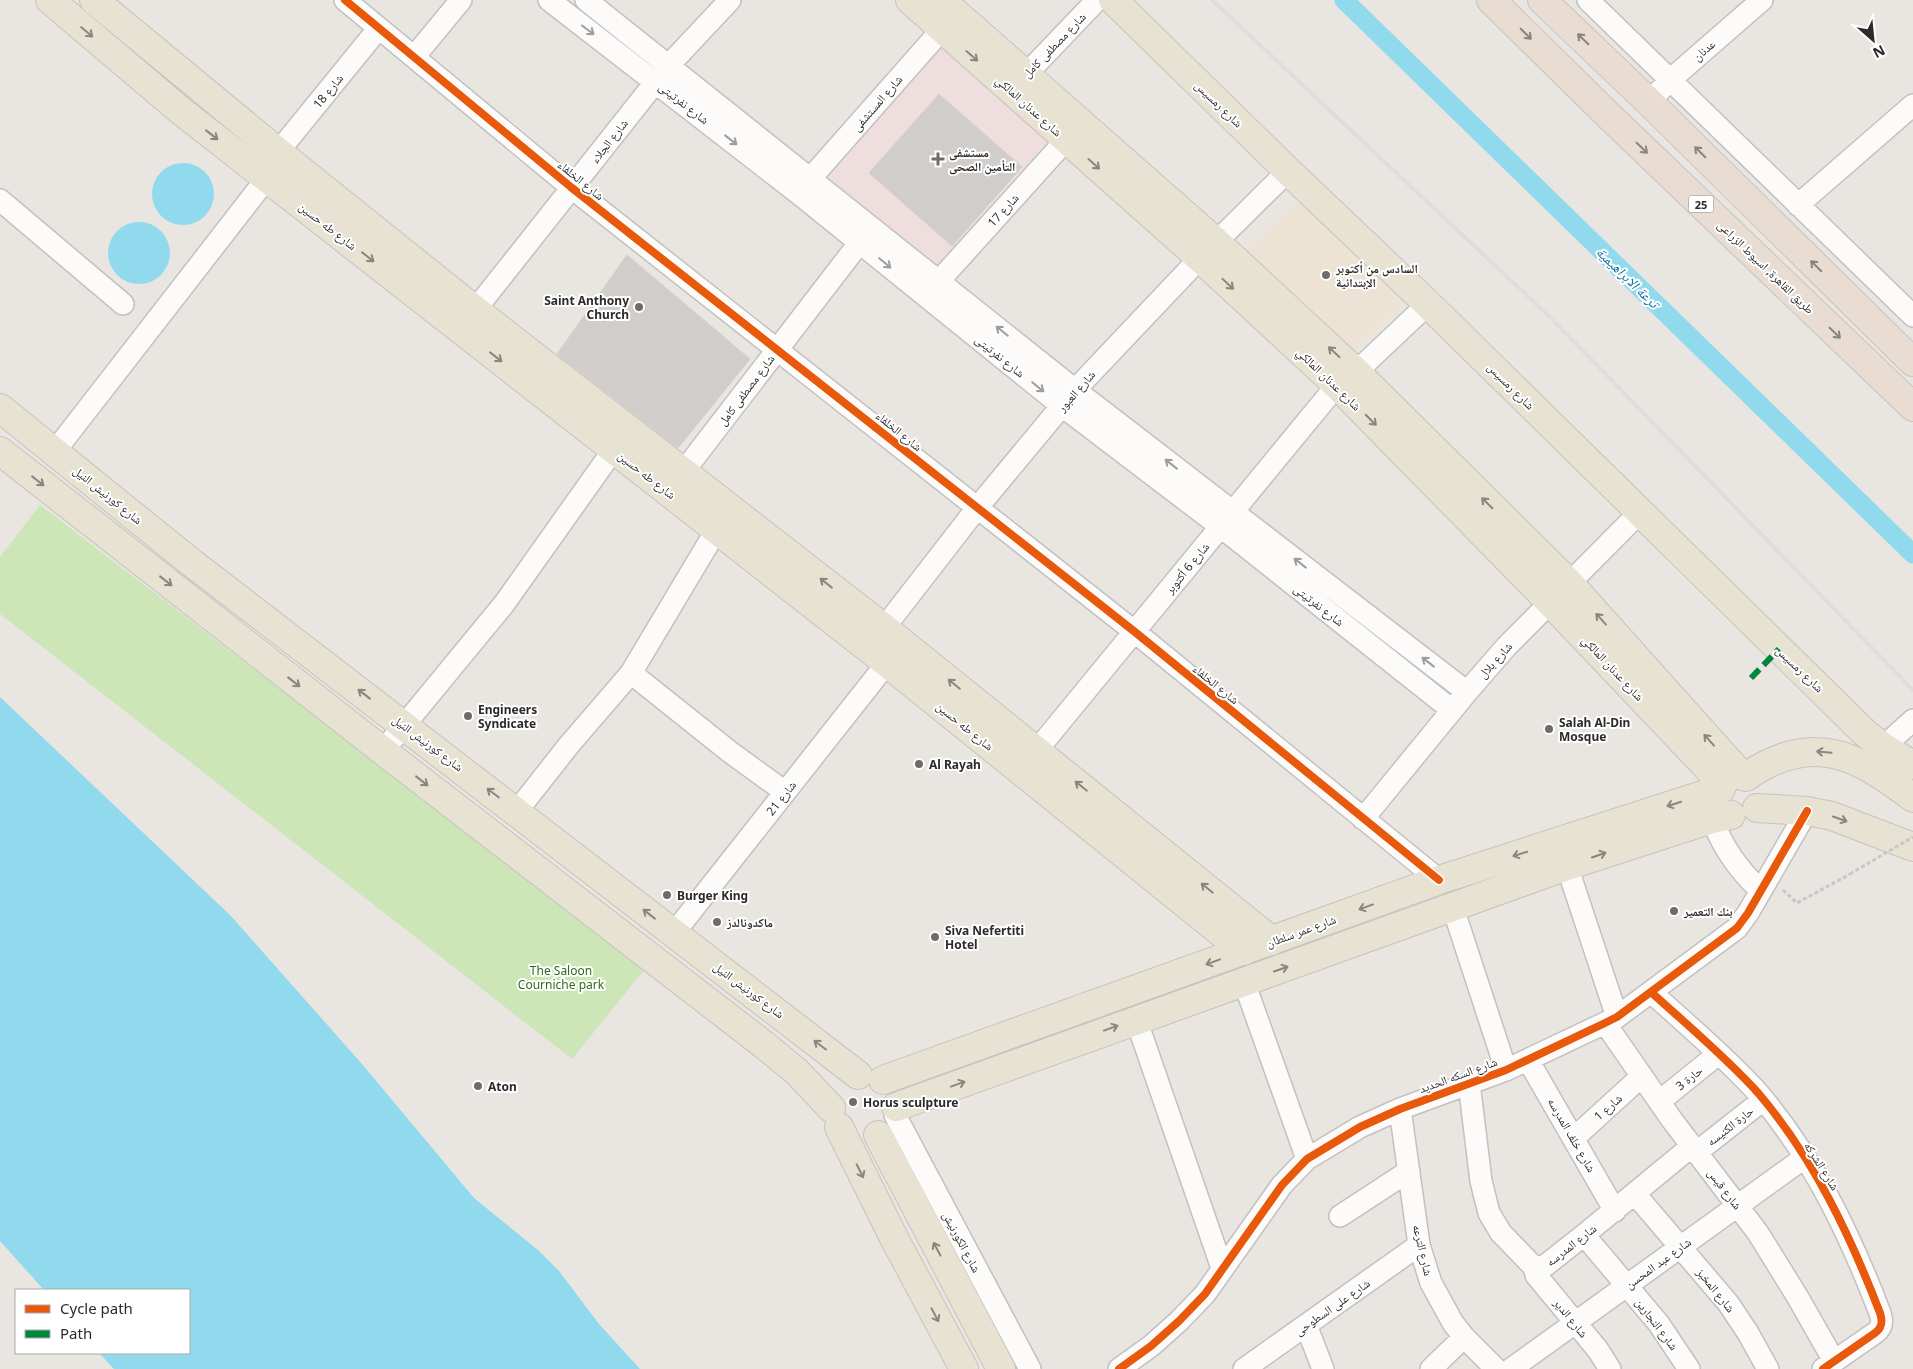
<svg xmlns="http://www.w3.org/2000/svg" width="1913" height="1369" font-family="'Noto Sans','Noto Naskh Arabic',sans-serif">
  <rect width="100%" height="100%" fill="#e9e5e0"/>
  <path fill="#ede3d4" d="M1305,198L1405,302L1349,355L1246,248Z"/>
  <path fill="#efdede" d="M943,30L1063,139L939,279L813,178Z"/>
  <path fill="#cce6b7" d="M40,505L645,969L572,1059L0,614V557Z"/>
  <path fill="#91daee" d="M152 194a31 31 0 1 1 62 0a31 31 0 1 1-62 0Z
    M108 253a31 31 0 1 1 62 0a31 31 0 1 1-62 0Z
    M0,697L230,915L362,1064L474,1198L538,1250L559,1271L599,1324L640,1369H114L99,1353H189V1290H44L0,1241Z"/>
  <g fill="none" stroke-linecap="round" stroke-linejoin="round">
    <path stroke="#91daee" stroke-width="19" d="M1344,0L1913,554"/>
  </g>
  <path fill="#d0cdca" stroke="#d4d1cc" d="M939,94L1022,167L952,246L869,173Z
    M627,255L750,359L678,448L557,354Z"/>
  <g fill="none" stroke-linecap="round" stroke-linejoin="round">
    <g stroke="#c2c1c2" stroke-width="24">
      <path id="minor" d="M345,0L572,188L1135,632L1439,880
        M549,0L798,193L1062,406L1221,527L1452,710
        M586,0L1075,390L1467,692
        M1588,0L1913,316
        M414,57L461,0
        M1016,85L1097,0
        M1649,102L1670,80L1762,0
        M278,152L378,29
        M802,188L952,18
        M0,200L123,304
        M1798,205L1913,105
        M929,292L1076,129
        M475,310L669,65L730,0
        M1356,372L1428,304
        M55,451L267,178
        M674,484L860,242
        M884,628L977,508L1075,390L1200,258L1288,171
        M631,673L730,752L785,792
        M1883,747L1913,720
        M1037,750L1337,385
        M383,751L504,604L614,449
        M517,811L569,745L631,673L717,529
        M1363,819L1467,692L1506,647L1639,513
        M1712,819C1723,848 1738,869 1760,890
        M1567,866L1617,1017
        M1453,908L1506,1070
        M674,933L887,663
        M1244,982L1307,1159
        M1651,992C1686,1024 1728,1059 1759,1094C1814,1159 1850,1235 1880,1313C1883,1322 1882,1328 1875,1333L1823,1369
        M1136,1019L1222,1268
        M1605,1023L1672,1120L1758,1233L1797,1296L1834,1361
        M1528,1060L1615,1211
        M1469,1083L1481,1181L1489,1213L1501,1233L1531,1264L1538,1268L1546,1265L1584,1235L1692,1146
        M1660,1101L1718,1054
        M1400,1109L1419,1245L1431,1283L1453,1323L1464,1337L1496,1369
        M895,1115L1030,1369
        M1574,1138L1642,1076
        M1697,1152L1763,1100
        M1635,1194L1728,1303L1748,1333L1768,1369
        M1340,1216L1409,1171
        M1584,1235L1659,1324L1689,1369
        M1534,1267L1536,1275L1598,1350L1610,1369
        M1306,1325L1323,1369
        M1119,1369L1151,1346L1179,1321L1205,1294L1282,1185L1307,1159L1360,1127L1400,1109L1506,1070L1605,1023L1617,1017L1729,934L1737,928L1748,913L1807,811
        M1244,1369L1419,1245
        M1431,1369L1464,1337
        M1511,1369L1804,1158"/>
    </g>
    <g stroke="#c5c3c1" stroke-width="30">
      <path id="major" d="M50,0L181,111L887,663L1244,951
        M94,0L278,152L475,310L884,628L1272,941
        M910,0L1200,258L1337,385L1551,603L1723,784
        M941,0L1216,242L1356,372L1570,584L1742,776
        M1113,0L1288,171L1428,304L1865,733L1883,747L1913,765
        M0,408L192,563L858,1075
        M0,451L383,751L763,1044L797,1072L831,1108
        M1746,777C1811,731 1856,754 1913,798
        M1757,808L1807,811L1832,816L1913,847
        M883,1080L1439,880L1721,789
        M896,1107L1567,866L1712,819L1731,815
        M839,1127L894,1238L964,1369
        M878,1135L1001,1369"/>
    </g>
    <g stroke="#c5c3c1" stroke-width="30">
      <path id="highway" d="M1491,0L1608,115L1913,407
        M1542,0L1649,102L1913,362"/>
    </g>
    <path stroke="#c8c7c7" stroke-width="3" stroke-dasharray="4 2.5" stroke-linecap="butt" d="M1783,890L1797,903L1850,874"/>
    <use href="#minor" stroke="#fcfbfa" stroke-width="21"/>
    <use href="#major" stroke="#e7e2d2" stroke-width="28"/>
    <use href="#highway" stroke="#e9dcd3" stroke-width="28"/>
    <path stroke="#dedddf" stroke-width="4" d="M1212,0L1552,319L1913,690"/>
    <path stroke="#c8c7c7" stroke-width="3" stroke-dasharray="4 2.5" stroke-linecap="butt" d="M1850,874L1913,837"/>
    <path stroke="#00873e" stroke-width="6" stroke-dasharray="12 6" stroke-linecap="butt" d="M1751,678L1779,649"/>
    <g stroke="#fff" stroke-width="11">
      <path id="cycleway" d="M345,0L572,188L1135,632L1439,880
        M1651,992C1686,1024 1728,1059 1759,1094C1814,1159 1850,1235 1880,1313C1883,1322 1882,1328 1875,1333L1823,1369
        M1119,1369L1151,1346L1179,1321L1205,1294L1282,1185L1307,1159L1360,1127L1400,1109L1506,1070L1605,1023L1617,1017L1729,934L1737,928L1748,913L1807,811"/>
    </g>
    <use href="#cycleway" stroke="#e8590c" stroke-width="8"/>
  </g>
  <defs><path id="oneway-shaft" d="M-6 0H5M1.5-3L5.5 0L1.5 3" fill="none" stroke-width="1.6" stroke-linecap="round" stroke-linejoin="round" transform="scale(1.25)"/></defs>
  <g stroke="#9e9d9d">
    <use href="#oneway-shaft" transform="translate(588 30) rotate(37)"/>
    <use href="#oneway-shaft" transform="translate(731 140) rotate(38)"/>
    <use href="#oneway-shaft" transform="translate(885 263) rotate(40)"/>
    <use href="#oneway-shaft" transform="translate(1002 331) rotate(-141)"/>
    <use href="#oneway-shaft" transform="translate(1038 387) rotate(39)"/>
    <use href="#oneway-shaft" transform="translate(1171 464) rotate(-142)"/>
    <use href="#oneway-shaft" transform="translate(1300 563) rotate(-142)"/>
    <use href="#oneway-shaft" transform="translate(1428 662) rotate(-142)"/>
  </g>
  <g stroke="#89867e">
    <use href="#oneway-shaft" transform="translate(87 32) rotate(40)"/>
    <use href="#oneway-shaft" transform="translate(972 56) rotate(41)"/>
    <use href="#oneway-shaft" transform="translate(212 135) rotate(38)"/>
    <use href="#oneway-shaft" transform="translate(1094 164) rotate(42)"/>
    <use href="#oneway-shaft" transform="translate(368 257) rotate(38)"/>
    <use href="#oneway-shaft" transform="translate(1228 284) rotate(43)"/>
    <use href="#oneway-shaft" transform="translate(1334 352) rotate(-137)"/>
    <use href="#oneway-shaft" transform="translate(496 357) rotate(38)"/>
    <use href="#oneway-shaft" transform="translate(1371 420) rotate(45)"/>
    <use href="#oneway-shaft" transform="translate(38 481) rotate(38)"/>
    <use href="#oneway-shaft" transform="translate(1487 503) rotate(-135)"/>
    <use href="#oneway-shaft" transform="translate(166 581) rotate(38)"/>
    <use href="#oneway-shaft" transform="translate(826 583) rotate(-142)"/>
    <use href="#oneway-shaft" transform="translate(1601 619) rotate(-132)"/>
    <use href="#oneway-shaft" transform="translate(294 682) rotate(38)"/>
    <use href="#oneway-shaft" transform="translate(954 684) rotate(-141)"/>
    <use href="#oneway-shaft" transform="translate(364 694) rotate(-142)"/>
    <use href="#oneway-shaft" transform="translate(1709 740) rotate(-132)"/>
    <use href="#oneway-shaft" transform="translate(1824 752) rotate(-175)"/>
    <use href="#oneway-shaft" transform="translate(422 781) rotate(38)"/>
    <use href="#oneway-shaft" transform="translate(1081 786) rotate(-141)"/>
    <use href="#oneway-shaft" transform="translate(493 793) rotate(-143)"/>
    <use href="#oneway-shaft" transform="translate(1674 804) rotate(162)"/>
    <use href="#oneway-shaft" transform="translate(1840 819) rotate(19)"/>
    <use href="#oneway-shaft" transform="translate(1520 854) rotate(162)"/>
    <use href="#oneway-shaft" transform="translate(1599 855) rotate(-19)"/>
    <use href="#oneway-shaft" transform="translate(1207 888) rotate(-141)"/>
    <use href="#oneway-shaft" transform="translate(1366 907) rotate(160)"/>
    <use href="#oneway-shaft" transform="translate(649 914) rotate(-142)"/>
    <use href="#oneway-shaft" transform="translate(1213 962) rotate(160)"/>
    <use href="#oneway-shaft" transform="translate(1281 969) rotate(-19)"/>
    <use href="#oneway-shaft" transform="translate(1111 1028) rotate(-20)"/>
    <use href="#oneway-shaft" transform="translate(820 1045) rotate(-143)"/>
    <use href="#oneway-shaft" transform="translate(958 1084) rotate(-20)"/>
    <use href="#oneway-shaft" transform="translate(860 1171) rotate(63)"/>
    <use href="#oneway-shaft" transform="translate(937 1249) rotate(-118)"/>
    <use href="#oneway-shaft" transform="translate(935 1315) rotate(62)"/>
  </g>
  <g stroke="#8a847f">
    <use href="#oneway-shaft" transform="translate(1526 34) rotate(45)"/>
    <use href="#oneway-shaft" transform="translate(1583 39) rotate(-136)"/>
    <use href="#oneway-shaft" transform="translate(1642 148) rotate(44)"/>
    <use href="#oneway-shaft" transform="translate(1700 152) rotate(-135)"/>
    <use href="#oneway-shaft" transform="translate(1816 266) rotate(-135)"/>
    <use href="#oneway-shaft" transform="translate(1835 333) rotate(44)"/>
  </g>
  <g fill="#6e6c6a" stroke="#fff" stroke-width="2">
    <path d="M935.5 151.5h5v5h5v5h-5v5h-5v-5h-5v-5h5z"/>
    <circle cx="1326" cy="275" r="5"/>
    <circle cx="639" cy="307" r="5"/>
    <circle cx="468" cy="716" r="5"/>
    <circle cx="1549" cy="729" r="5"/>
    <circle cx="919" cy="764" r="5"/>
    <circle cx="667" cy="895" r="5"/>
    <circle cx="1674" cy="911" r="5"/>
    <circle cx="717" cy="922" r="5"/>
    <circle cx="935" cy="937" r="5"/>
    <circle cx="478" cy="1086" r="5"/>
    <circle cx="853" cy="1102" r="5"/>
  </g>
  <g text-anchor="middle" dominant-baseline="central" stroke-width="4" stroke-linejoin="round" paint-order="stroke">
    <rect fill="#fff" stroke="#6b6b6b" stroke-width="1" x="1688.5" y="195.5" width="25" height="17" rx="4"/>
    <g font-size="11" font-weight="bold" fill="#2b2b2b">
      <text x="1701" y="204">25</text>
    </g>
    <g font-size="12" fill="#2b2b2b" stroke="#fff">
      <text transform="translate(1054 45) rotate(-46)">شارع مصطفى كامل</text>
      <text transform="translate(1704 50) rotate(-41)">عدنان</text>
      <text transform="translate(328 91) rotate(-51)">شارع 18</text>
      <text transform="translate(684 103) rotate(38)">شارع نفرتيتى</text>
      <text transform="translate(877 103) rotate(-49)">شارع المستشفى</text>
      <text transform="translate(1219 104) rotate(44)">شارع رمسيس</text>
      <text transform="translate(1029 106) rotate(42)">شارع عدنان المالكي</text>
      <text transform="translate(609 141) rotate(-52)">شارع الجلاء</text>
      <text transform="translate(581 180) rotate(39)">شارع الخلفاء</text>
      <text transform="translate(1003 210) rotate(-48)">شارع 17</text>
      <text transform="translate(328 226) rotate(38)">شارع طه حسين</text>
      <text transform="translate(1766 267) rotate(44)">طريق القاهرة, اسيوط الزراعى</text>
      <text transform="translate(1000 356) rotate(39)">شارع نفرتيتى</text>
      <text transform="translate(1329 379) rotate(44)">شارع عدنان المالكي</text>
      <text transform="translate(1511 386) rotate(45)">شارع رمسيس</text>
      <text transform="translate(746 390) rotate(-53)">شارع مصطفى كامل</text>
      <text transform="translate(1076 391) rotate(-49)">شارع العبور</text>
      <text transform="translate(899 431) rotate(39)">شارع الخلفاء</text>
      <text transform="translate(647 475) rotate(38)">شارع طه حسين</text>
      <text transform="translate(108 495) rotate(39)">شارع كورنيش النيل</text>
      <text transform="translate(1187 568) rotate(-51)">شارع 6 أكتوبر</text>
      <text transform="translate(1319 605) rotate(38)">شارع نفرتيتى</text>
      <text transform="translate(1495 660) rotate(-48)">شارع بلال</text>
      <text transform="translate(1613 668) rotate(47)">شارع عدنان المالكي</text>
      <text transform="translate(1800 669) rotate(44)">شارع رمسيس</text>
      <text transform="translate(1216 684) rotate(39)">شارع الخلفاء</text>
      <text transform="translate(965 726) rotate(39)">شارع طه حسين</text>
      <text transform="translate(428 743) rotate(37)">شارع كورنيش النيل</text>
      <text transform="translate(781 798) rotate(-52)">شارع 21</text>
      <text transform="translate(1301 931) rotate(-20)">شارع عمر سلطان</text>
      <text transform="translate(749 990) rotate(37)">شارع كورنيش النيل</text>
      <text transform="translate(1458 1075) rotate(-20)">شارع السكه الحديد</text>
      <text transform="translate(1689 1078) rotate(-39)">حارة 3</text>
      <text transform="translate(1608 1107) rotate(-42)">شارع 1</text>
      <text transform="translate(1730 1126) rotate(-38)">حارة الكنيسه</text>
      <text transform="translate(1572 1135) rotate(60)">شارع خلف المدرسه</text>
      <text transform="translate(1822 1166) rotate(58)">شارع الشركه</text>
      <text transform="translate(1725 1189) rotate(53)">شارع قيس</text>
      <text transform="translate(962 1242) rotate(62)">شارع الكورنيش</text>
      <text transform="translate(1571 1245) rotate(-38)">شارع المدرسه</text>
      <text transform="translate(1423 1250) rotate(77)">شارع الترعه</text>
      <text transform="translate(1658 1263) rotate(-36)">شارع عبد المحسن</text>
      <text transform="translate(1716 1290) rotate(51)">شارع المخبز</text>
      <text transform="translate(1332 1307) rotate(-35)">شارع على السطوحى</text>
      <text transform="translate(1571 1318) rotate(51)">شارع الدير</text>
      <text transform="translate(1657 1324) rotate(53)">شارع النجارين</text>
    </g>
    <g font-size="12" font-weight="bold" fill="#2b2b2b" stroke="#fff" text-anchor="start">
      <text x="949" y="152">مستشفى<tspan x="949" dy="14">التأمين الصحى</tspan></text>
      <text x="1336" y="268">السادس من أكتوبر<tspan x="1336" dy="14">الإبتدائية</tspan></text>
      <text x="629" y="300" text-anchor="end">Saint Anthony<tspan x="629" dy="14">Church</tspan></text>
      <text x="478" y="709">Engineers<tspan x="478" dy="14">Syndicate</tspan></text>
      <text x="1559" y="722">Salah Al-Din<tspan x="1559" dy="14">Mosque</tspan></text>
      <text x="929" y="764">Al Rayah</text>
      <text x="677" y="895">Burger King</text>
      <text x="1684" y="911">بنك التعمير</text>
      <text x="727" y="922">ماكدونالدز</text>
      <text x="945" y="930">Siva Nefertiti<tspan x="945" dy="14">Hotel</tspan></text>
      <text x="488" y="1086">Aton</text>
      <text x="863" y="1102">Horus sculpture</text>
    </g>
    <g font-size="12" fill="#2d6b17" stroke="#fff">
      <text x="561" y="970">The Saloon<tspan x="561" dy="14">Courniche park</tspan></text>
    </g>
    <g font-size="14" font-style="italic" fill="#0874a2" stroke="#fff">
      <text transform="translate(1628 277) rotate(44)">ترعة الابراهيمية</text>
    </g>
  </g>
  <rect x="15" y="1289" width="175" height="65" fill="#ffffff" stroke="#aaaaaa"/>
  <rect x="25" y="1305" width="25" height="8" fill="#e8590c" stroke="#aaaaaa"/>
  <text x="60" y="1314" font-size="15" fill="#2b2b2b">Cycle path</text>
  <rect x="25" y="1330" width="25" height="8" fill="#00873e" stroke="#aaaaaa"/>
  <text x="60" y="1339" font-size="15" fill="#2b2b2b">Path</text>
  <g transform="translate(1873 40) rotate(153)" stroke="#ffffff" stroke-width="4" paint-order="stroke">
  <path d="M0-4L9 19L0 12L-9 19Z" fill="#2b2b2b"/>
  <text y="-8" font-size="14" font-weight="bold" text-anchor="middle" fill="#2b2b2b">N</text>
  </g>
</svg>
